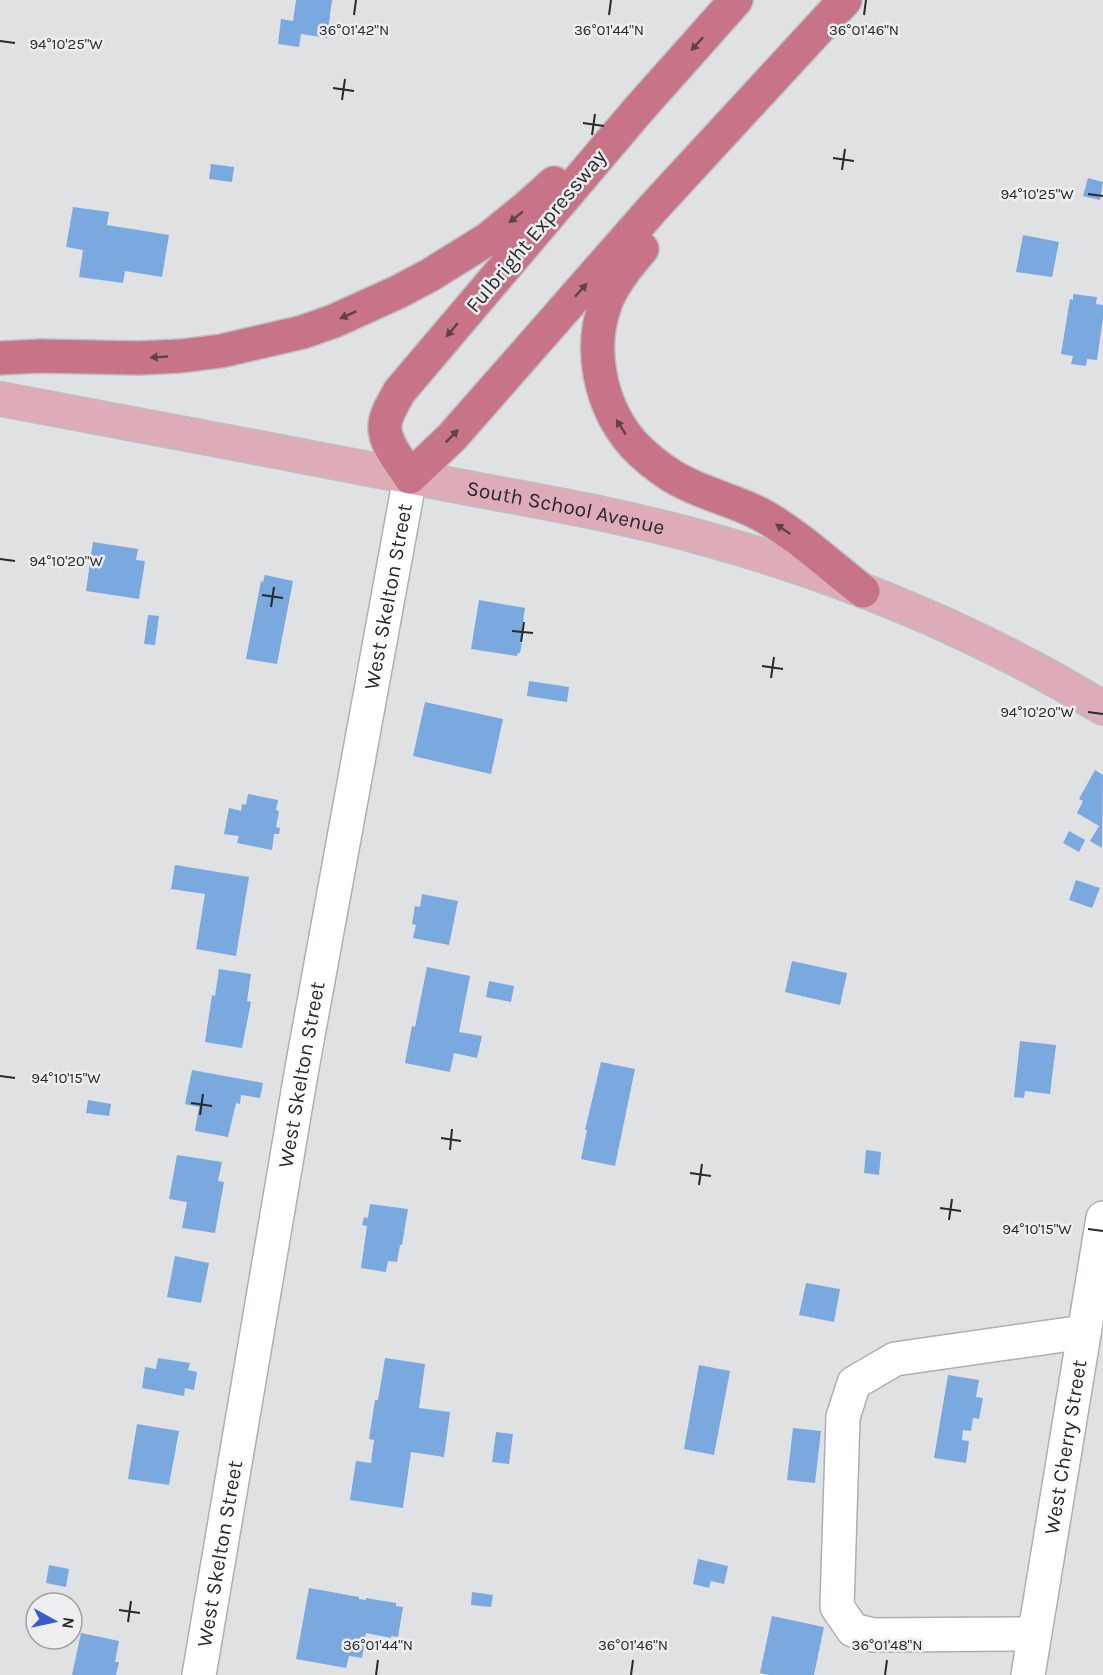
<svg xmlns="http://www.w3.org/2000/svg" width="1103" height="1675" font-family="Karla,sans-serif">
  <rect width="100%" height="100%" fill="#dfe1e2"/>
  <path fill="#7aa9e0" d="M296,0H332L327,38L301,34L299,47L278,44L281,19L293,21Z
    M211,164L234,167L232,182L209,179Z
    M1088,178L1103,182L1100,200L1083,196Z
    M73,207L109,212L107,225L169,235L162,277L125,271L123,283L79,277L83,250L66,247Z
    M1023,235L1059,242L1052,277L1016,272Z
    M1073,294L1097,297L1096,304L1103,305V318L1097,360L1087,359L1086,366L1071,364L1073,356L1061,354L1070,299L1073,300Z
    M93,542L138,549L136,560L145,561L139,599L86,591Z
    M265,575L293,581L277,664L246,659L261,581L263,582Z
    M479,600L525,608L520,643H522L520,653H518L517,656L471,649Z
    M148,615L159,616L155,645L144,644Z
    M529,681L569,687L567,702L527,696Z
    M425,702L503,719L491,774L413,756Z
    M1095,770L1103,775L1102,848L1090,841L1099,826L1077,813L1083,801L1079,799Z
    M248,794L278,800L276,810L279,811L276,827L280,828L279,834H274L272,850L237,843L239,836L224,834L229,808L241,811L242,804L246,805Z
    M1069,831L1085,840L1079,852L1063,843Z
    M175,865L249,877L236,956L196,949L205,894L171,889Z
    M1076,880L1100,888L1092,908L1069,900Z
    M422,894L458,901L449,945L413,938L416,925L412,924L415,906L420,907Z
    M792,961L847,973L840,1005L785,992Z
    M427,967L470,976L459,1032L482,1036L477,1058L454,1053L450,1072L405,1063L412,1026L415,1027Z
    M219,969L251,974L247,1001L251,1002L242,1048L205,1042L212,995L215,996Z
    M489,981L514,986L511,1002L486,997Z
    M1020,1041L1056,1045L1050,1094L1025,1091L1024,1098L1014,1097Z
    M601,1062L635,1069L615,1166L581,1159L587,1130H585Z
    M192,1070L263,1083L260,1098L241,1095L240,1104L236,1103L228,1137L195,1131L199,1107L185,1104Z
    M88,1100L111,1104L109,1116L86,1113Z
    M866,1150L881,1152L879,1175L864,1173Z
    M177,1155L222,1162L218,1181L224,1182L215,1233L182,1228L187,1202L169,1199Z
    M370,1204L408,1209L402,1245H400L397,1262L388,1261L386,1272L361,1268L367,1226L362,1225L364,1217L368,1218Z
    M175,1256L209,1263L201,1303L167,1297Z
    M806,1283L840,1289L834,1322L799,1315Z
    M158,1358L190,1363L188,1370L197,1372L194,1390L185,1388L184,1396L142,1388L145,1367L156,1369Z
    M385,1358L425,1364L419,1408L450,1412L444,1457L411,1452L403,1508L350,1500L356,1461L371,1463L374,1440L369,1439L375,1400H378Z
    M699,1365L730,1371L714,1455L684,1449Z
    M948,1375L979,1380L976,1397L983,1398L979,1419L973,1418L971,1431L963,1430L962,1440L969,1441L966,1463L934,1458Z
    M137,1424L179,1431L169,1485L128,1479Z
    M793,1428L821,1431L815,1483L787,1480Z
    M496,1432L513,1434L509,1464L492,1462Z
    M698,1559L728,1566L724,1584L711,1581L709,1588L693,1584Z
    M49,1565L69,1569L66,1587L46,1583Z
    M309,1588L359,1597V1599L366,1600V1598L396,1603V1606L403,1607L398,1637L391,1636V1638L366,1633L362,1658L349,1656L346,1668L296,1659Z
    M472,1592L493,1595L491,1607L471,1605Z
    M772,1616L824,1627L814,1675H770L760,1673Z
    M81,1633L119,1641L115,1662H119L116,1675H72Z"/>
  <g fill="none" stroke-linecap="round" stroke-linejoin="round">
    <g stroke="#aeafb0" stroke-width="36">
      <g id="minor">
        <path d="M1034,1634L873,1635L853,1630L837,1607L843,1417L854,1383L895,1359L1084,1332"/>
        <path id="s1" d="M199,1675L302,1068L410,477"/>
        <path id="s2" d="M1028,1675L1103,1218"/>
      </g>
    </g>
    <g stroke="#bebfbf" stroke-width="36">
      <g id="major">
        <path id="s3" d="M0,399C140,425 281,452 421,479C518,498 615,513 710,540C847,578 982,634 1103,708"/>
      </g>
    </g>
    <g stroke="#bebfbf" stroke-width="36">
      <path id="highway" d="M736,0L639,109L399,392C394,402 385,415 385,426C384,444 401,462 410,477L452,437L654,207L845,0
        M642,249C628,265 614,282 606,302C588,349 600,406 633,444C644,456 658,467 672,476C699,493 731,499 760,514C797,534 829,565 863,591
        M0,358L40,356L138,358L181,356L221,351L303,332L334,321L398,292L430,275L488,239L526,208L554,183"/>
    </g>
    <use href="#minor" stroke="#fff" stroke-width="33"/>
    <use href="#major" stroke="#ddacb8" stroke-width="33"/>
    <use href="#highway" stroke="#c77488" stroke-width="33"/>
  </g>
  <defs><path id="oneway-solid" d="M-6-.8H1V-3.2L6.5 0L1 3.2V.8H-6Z" transform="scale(1.5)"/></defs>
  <g fill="#60434a">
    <use href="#oneway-solid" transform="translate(697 44) rotate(132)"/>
    <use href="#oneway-solid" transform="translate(516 217) rotate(141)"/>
    <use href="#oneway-solid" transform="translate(581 290) rotate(-49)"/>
    <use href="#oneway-solid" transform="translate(348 315) rotate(156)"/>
    <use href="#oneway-solid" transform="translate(452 330) rotate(130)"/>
    <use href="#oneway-solid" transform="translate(159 357) rotate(177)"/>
    <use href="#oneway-solid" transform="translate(621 427) rotate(-122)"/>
    <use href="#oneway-solid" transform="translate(452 436) rotate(-46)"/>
    <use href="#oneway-solid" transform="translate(783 529) rotate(-146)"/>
  </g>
  <path fill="none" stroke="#282929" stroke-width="2" d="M354,15L356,0M609,15L611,0M864,15L866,0M0,41L15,43M333,88L354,91M342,100L345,79M583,123L604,126M592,135L595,114M833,158L854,161M842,170L845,149M1088,194L1103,196M0,559L15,561M262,595L283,598M271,607L274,587M512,631L533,633M521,642L524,622M762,666L783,669M771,678L774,657M1088,712L1103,714M0,1076L15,1078M191,1103L212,1106M200,1115L203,1094M441,1138L461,1141M450,1150L452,1129M690,1173L711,1176M699,1185L702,1164M940,1208L961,1211M949,1220L952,1199M1088,1229L1103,1231M119,1610L140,1613M128,1622L131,1601M376,1675L378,1660M631,1675L633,1660M885,1675L887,1660"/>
  <g text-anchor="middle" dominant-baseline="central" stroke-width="5" stroke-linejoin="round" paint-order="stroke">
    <g font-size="21" fill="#282929" stroke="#eceeef">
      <text transform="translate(536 231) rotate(-50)">Fulbright Expressway</text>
      <text stroke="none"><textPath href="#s3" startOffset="576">South School Avenue</textPath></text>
      <text stroke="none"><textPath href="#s1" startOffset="1095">West Skelton Street</textPath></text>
      <text stroke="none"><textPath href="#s1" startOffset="609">West Skelton Street</textPath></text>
      <text stroke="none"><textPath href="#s2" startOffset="231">West Cherry Street</textPath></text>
      <text stroke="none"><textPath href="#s1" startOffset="123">West Skelton Street</textPath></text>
    </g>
  </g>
  <g font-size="15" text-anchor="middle" fill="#282929" stroke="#eceeef" stroke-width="5" stroke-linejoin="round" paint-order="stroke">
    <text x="354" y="35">36°01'42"N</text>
    <text x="609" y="35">36°01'44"N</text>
    <text x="864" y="35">36°01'46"N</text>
    <text x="66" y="49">94°10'25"W</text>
    <text x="1037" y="199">94°10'25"W</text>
    <text x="66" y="566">94°10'20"W</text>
    <text x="1037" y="717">94°10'20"W</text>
    <text x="66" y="1083">94°10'15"W</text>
    <text x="1037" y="1234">94°10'15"W</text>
    <text x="378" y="1650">36°01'44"N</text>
    <text x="633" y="1650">36°01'46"N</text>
    <text x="887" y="1650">36°01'48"N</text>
  </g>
  <g transform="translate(54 1621) rotate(98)"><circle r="28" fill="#eceeef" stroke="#9e9fa0" stroke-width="1.5"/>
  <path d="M0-4.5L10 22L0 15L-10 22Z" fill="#355dcd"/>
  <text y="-9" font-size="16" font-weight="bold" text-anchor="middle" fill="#282929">N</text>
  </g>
</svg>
